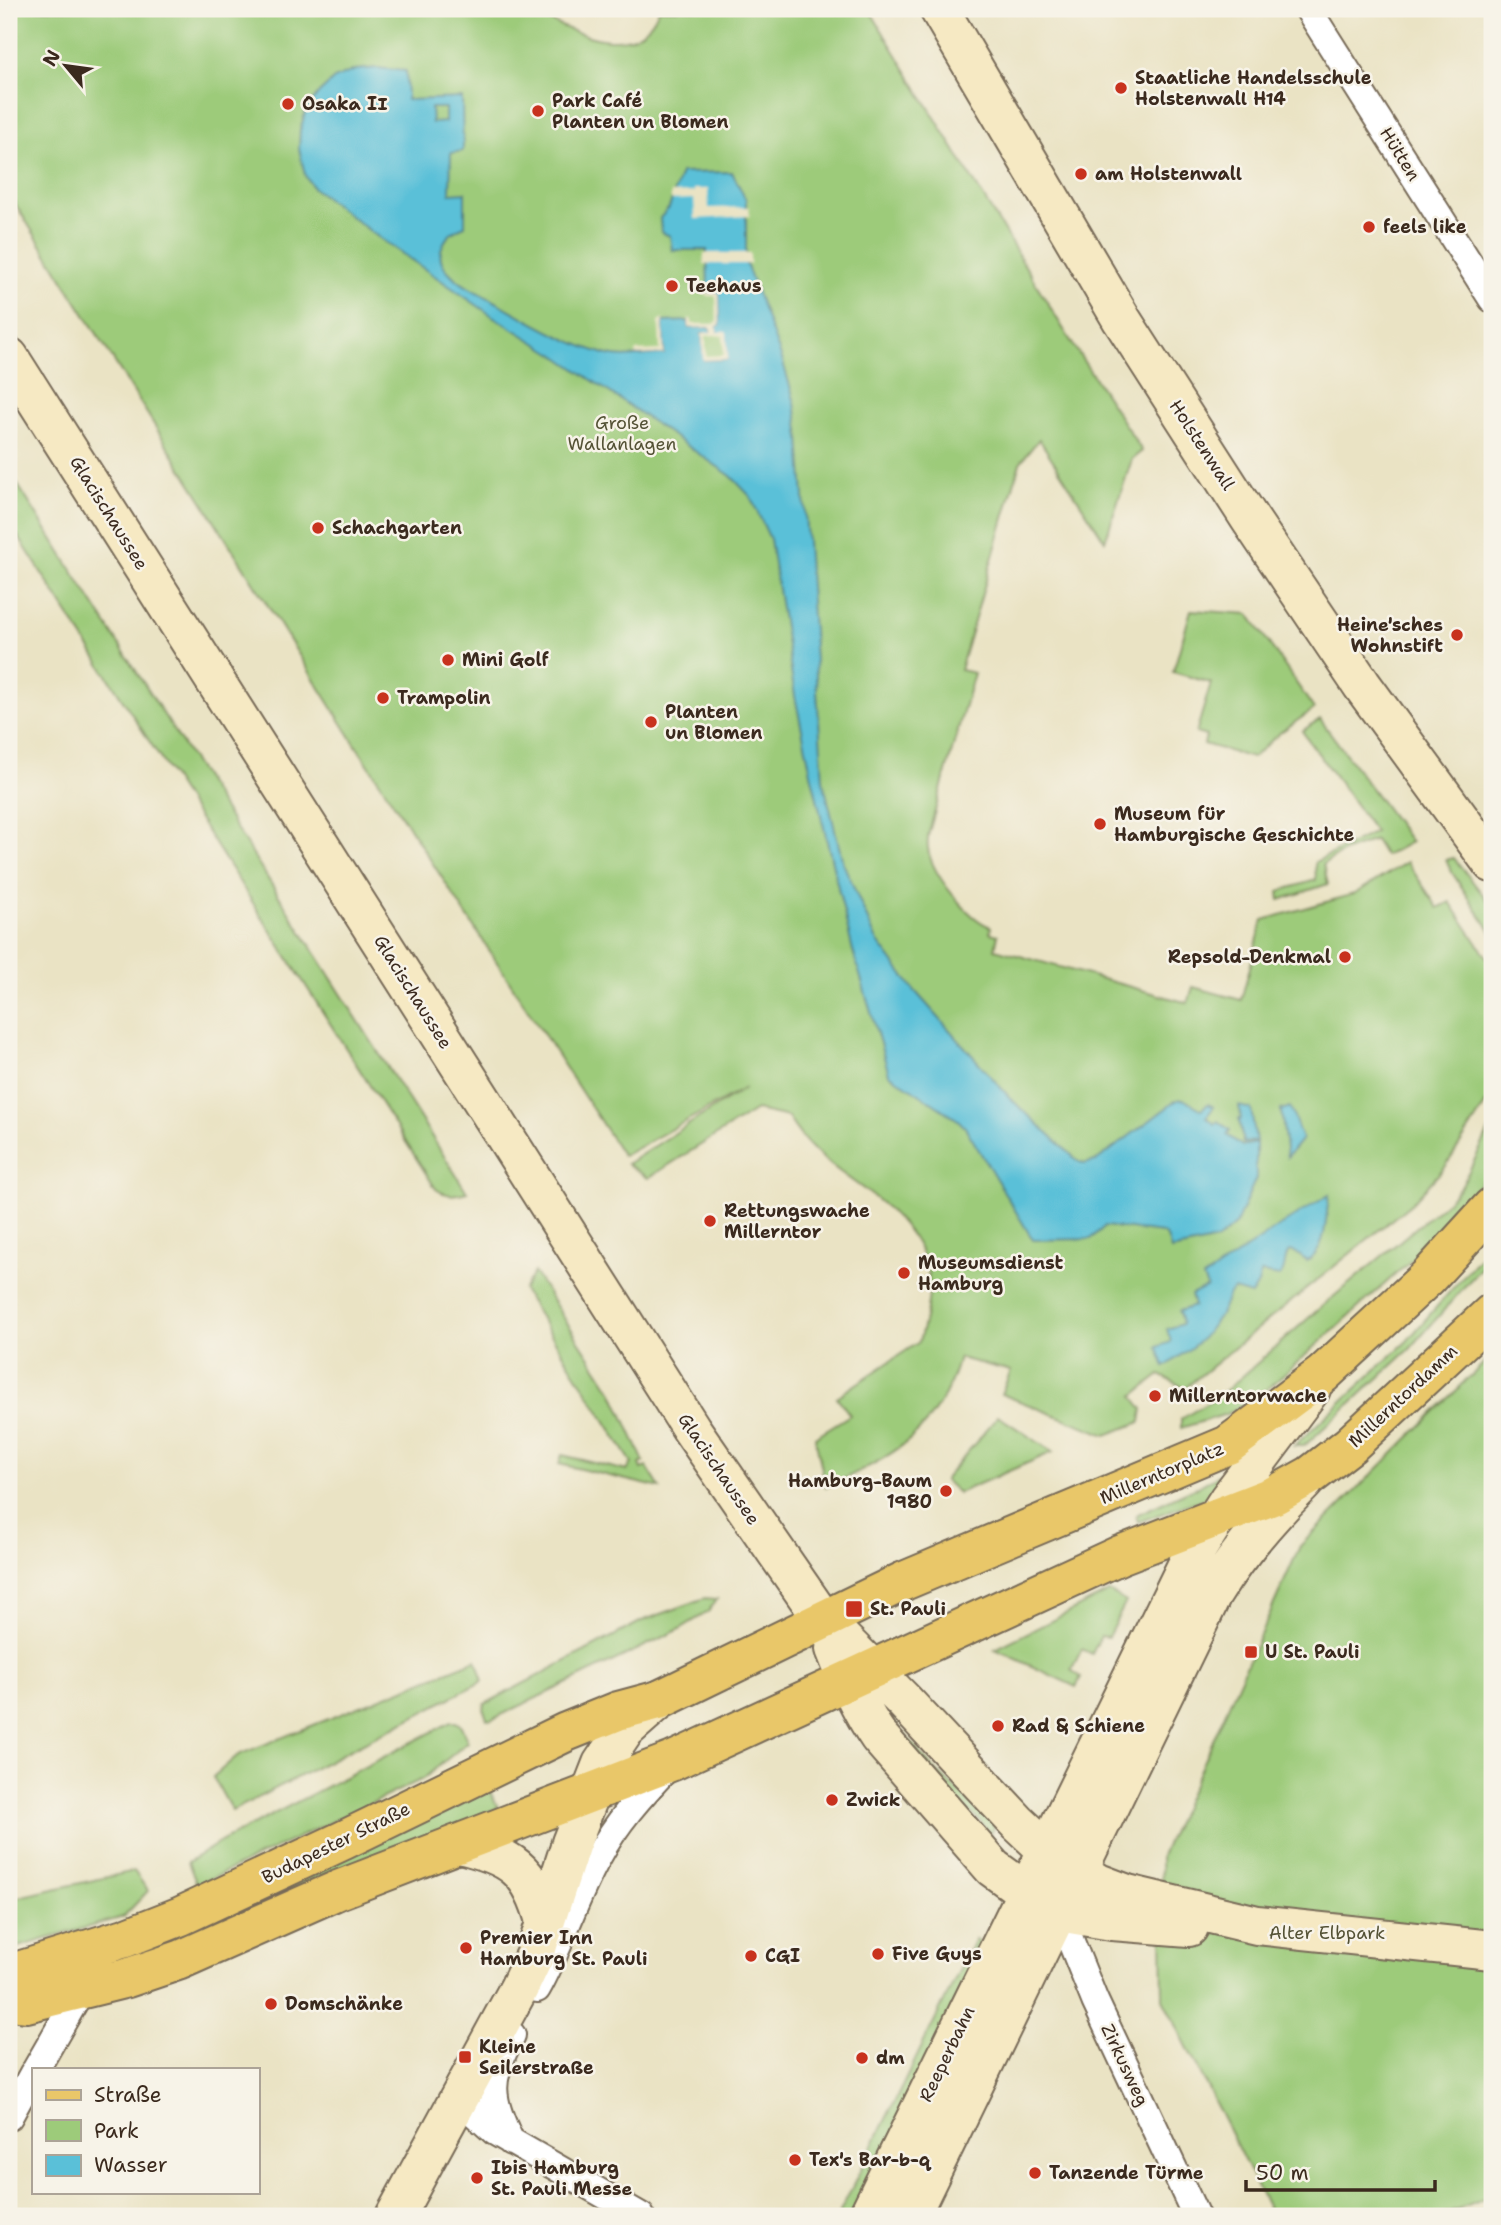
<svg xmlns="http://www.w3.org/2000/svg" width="1501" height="2225" viewBox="0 0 1501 2225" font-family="'Shantell Sans',sans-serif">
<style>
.green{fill:#9dcb7a;stroke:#6c7a4c;stroke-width:2}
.water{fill:#5ac0d8;stroke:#4a757b;stroke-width:2;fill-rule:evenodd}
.pier{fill:#eae3c4;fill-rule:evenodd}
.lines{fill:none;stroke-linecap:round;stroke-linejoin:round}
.street-casing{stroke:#786b58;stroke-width:30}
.secondary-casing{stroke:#786b58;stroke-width:42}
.primary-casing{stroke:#786b58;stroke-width:42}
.street{stroke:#fff;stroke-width:26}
.secondary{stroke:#f6e9c3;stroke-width:38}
.primary{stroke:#e9c769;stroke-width:38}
.poi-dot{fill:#c8321e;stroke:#f7f3e8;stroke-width:2.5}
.labels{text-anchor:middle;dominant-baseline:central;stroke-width:5;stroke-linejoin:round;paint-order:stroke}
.poi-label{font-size:18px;font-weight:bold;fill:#3b2a1e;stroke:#f7f3e8;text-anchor:start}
.street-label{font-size:18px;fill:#3b2a1e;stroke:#f7f3e8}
.park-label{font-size:18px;fill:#545235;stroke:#f7f3e8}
</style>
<rect width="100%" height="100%" fill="#f7f3e8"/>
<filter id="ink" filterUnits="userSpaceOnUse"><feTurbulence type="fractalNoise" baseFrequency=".0143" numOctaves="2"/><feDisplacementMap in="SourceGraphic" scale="14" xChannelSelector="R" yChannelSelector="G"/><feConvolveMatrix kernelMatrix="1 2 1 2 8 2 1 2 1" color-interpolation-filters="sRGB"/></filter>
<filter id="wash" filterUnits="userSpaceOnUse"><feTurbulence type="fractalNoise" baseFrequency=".00686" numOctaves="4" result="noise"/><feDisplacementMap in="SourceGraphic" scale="28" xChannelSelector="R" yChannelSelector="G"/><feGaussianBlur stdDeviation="1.57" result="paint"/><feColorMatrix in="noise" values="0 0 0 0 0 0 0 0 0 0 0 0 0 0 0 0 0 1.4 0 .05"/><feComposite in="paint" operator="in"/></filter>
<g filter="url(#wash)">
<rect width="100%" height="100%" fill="#eae3c4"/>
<path class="green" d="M 9,9 L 525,9 C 564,27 635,69 659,9 L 869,9 L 1075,348 L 1142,451 L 1132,459 L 1105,541 L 1039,439 L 1020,463 L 960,670 L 974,673 L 929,832 C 928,837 927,843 928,848 C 931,873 968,919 991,927 L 990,933 L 998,935 L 995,949 L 1188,1003 L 1193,987 L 1241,1000 L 1263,920 L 1354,894 L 1407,862 L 1438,908 L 1450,902 L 1492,965 L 1492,1094 L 1446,1166 L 1412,1203 L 1185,1388 L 1160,1375 L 1133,1396 L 1143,1409 L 1141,1422 L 1106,1435 L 1001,1394 L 1011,1371 L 959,1358 C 938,1433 893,1457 826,1487 L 815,1437 L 850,1415 L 837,1397 L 919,1342 C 924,1323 930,1303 929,1283 C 927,1241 889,1207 858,1185 C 830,1165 805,1147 788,1117 L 756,1110 L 648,1178 L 627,1164 L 745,1088 L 623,1156 L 355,744 L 9,194 Z
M 9,471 L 467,1192 C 455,1195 447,1197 436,1189 L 9,522 Z
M 1191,610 L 1249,614 L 1314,709 L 1281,732 L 1252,758 L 1204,744 L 1206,736 L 1196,733 L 1211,683 L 1173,672 Z
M 1320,719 L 1411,842 L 1385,856 L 1375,840 L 1346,851 L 1323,864 L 1328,884 L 1280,900 L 1279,891 L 1316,880 L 1315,862 L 1375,832 L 1302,731 Z
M 1454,858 L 1492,906 L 1492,933 L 1453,874 L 1446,860 Z
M 1492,1125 L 1492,1168 L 1445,1230 L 1270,1387 L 1227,1414 L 1181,1428 L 1181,1419 L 1221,1395 L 1320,1308 L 1449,1200 L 1462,1185 Z
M 1492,1243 L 1492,1255 L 1410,1349 L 1304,1446 L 1294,1446 L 1407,1341 Z
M 534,1272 L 613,1393 L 644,1462 L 640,1464 L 642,1469 L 647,1467 L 660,1488 L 559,1464 L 562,1455 L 627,1471 L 632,1463 L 523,1290 Z
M 1492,1355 L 1492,2196 L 1443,2216 L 1272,2216 L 1163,1999 L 1161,1856 L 1300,1546 Z
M 998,1416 L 1053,1452 L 958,1493 L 944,1480 Z
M 1224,1472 L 1228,1476 L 1209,1497 L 1138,1522 L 1136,1515 L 1201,1485 Z
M 1109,1592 L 1126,1602 L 1108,1637 L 1101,1636 L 1092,1654 L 1082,1649 L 1071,1670 L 1081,1677 L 1076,1687 L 995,1649 Z
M 705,1598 L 717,1599 L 708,1612 L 678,1630 L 491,1720 L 487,1719 L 484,1711 L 485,1704 L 642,1621 Z
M 476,1660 L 483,1681 L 232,1811 L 213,1777 L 238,1755 Z
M 892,1720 L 932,1767 L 996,1824 L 990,1834 L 978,1819 L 939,1788 L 884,1725 Z
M 451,1722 L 456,1722 L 461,1726 L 468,1742 L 423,1779 L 197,1885 L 188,1862 L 222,1841 Z
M 487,1783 L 498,1808 L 154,1957 L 23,1989 Z
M 134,1871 L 148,1891 L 123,1917 L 15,1948 L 13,1939 L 9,1940 L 9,1899 Z
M 975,1939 L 985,1946 L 855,2216 L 838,2216 Z"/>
<path class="water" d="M 377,68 L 406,71 L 407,100 L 462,98 L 463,151 L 451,153 L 450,193 L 465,192 L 465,226 C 446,232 431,254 448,271 C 460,285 481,294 498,303 C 532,322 567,343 605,354 C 624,360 645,354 664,354 L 663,322 L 689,321 L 689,328 L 711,327 L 711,333 L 702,333 L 704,360 L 727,359 L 726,333 L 717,333 L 717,325 L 720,325 L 719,293 L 708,293 L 707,250 L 672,250 L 670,236 L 661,232 L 660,218 L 669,208 L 681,173 L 732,172 L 746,200 L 746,264 L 782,359 L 795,403 L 800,437 L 823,780 L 843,863 L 876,939 L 915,991 L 1011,1099 L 1078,1161 L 1084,1164 L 1096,1161 L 1177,1100 L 1183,1099 L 1201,1109 L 1208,1104 L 1214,1107 L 1206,1117 L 1215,1124 L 1218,1121 L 1230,1130 L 1227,1135 L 1242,1146 L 1256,1143 L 1256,1178 L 1236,1224 L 1217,1240 L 1171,1250 L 1167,1237 L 1162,1233 L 1105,1226 L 1091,1239 L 1033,1240 L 965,1127 L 958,1120 L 889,1074 L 853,951 L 811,773 L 795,696 L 770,539 L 750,496 L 731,476 L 557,356 L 494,317 L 378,237 L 313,188 L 305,175 L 299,149 L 300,130 L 306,110 L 319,93 L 334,79 L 355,70 ZM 431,108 L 445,108 L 445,122 L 432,123 Z
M 1239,1106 L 1251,1109 L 1256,1141 L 1243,1143 L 1239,1119 L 1241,1119 Z
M 1290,1107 L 1302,1139 L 1287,1157 L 1281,1110 Z
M 1329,1195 C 1326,1214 1327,1252 1307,1261 L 1295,1252 L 1289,1251 C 1283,1259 1287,1269 1280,1276 L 1261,1273 L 1258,1284 L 1251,1295 L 1234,1290 L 1229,1294 L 1220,1315 L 1200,1341 L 1165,1367 L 1157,1347 L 1171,1342 L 1167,1329 L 1182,1324 L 1179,1311 L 1194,1306 L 1191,1295 L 1207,1287 L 1203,1278 L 1287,1221 Z"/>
<path class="pier" d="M 694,189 L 708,189 L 709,208 L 749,207 L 750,216 L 695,219 L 694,199 L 671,200 L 671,193 L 694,192 Z
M 704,253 L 750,253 L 750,264 L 704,264 Z
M 719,292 L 720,325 L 717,326 L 717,332 L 727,332 L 728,359 L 703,360 L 702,333 L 711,332 L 711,327 L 689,328 L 689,318 L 692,320 L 692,324 L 714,324 L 717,322 L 716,296 L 707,296 L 704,293 ZM 714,335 L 723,336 L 724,355 L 706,356 L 706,336 Z
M 663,318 L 664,354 L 636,355 L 636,351 L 660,350 L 659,322 Z"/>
</g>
<g filter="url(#ink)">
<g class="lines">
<g class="street-casing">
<path id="street" d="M 1308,9 L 1492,299
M 1059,1912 L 1095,2001 L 1196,2216
M 537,1989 C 561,1946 574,1899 598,1857 C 616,1823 641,1795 667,1768
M 36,2069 L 82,1989
M 465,2089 L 475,2114 L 495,2132 L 641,2216
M 9,2117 L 33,2073
M 511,2142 C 490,2097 487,2081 512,2035"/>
</g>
<g class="secondary-casing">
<path id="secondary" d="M 939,9 L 1122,320 L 1250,519 L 1362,685 L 1492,863
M 9,357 L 692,1430 L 824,1621 L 904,1701 L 1018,1823 L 1047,1850 L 1098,1883 L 1127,1894 L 1257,1925 L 1492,1950
M 835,1649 C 847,1680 860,1710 879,1737 L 993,1868 L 1026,1892 L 1059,1912 L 1112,1921 L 1189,1927
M 460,1844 C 511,1857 531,1868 545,1922
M 395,2216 L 519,1988 L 535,1954 L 571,1843 L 602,1764 L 625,1730 L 659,1700
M 868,2216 L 1188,1563 L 1228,1500 L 1311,1389
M 910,2216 L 1212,1595 C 1238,1552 1269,1517 1304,1482"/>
</g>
<g class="primary-casing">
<path id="primary" d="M 9,1974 L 125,1938 L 181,1916 L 344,1840 L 566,1732 L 618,1711 L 659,1700 L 904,1581 L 1228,1445 L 1323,1374 L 1428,1277 L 1492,1207
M 9,2001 L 26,2003 L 127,1978 L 180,1960 L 338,1890 L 673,1761 L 1120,1555 L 1275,1495 L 1311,1475 L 1350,1445 L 1492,1313"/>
</g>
<use href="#street" class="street"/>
<use href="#secondary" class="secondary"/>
<use href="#primary" class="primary"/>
</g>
</g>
<g class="poi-dot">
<circle cx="1121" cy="88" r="7"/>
<circle cx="288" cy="104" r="7"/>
<circle cx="538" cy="111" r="7"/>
<circle cx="1081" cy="174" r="7"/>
<circle cx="1369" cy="227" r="7"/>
<circle cx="672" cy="286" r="7"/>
<circle cx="318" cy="528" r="7"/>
<circle cx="1457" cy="635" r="7"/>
<circle cx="448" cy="660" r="7"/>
<circle cx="383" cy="698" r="7"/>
<circle cx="651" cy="722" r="7"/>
<circle cx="1100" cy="824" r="7"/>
<circle cx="1345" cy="957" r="7"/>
<circle cx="710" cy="1221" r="7"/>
<circle cx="904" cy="1273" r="7"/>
<circle cx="1155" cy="1396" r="7"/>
<circle cx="946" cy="1491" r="7"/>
<rect x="845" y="1600" width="18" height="18" rx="3.5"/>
<rect x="1244" y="1645" width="14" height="14" rx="3.5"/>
<circle cx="998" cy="1726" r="7"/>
<circle cx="832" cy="1800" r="7"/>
<circle cx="466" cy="1948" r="7"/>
<circle cx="878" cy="1954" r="7"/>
<circle cx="751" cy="1956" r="7"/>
<circle cx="271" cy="2004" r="7"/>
<rect x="458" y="2050" width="14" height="14" rx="3.5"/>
<circle cx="862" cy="2058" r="7"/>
<circle cx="795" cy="2160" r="7"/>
<circle cx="1035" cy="2173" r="7"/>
<circle cx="477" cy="2178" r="7"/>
</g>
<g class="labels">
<g class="poi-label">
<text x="1135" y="78">Staatliche Handelsschule<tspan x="1135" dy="21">Holstenwall H14</tspan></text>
<text x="552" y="101">Park Café<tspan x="552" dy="21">Planten un Blomen</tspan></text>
<text x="302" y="104">Osaka II</text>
<text x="1095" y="174">am Holstenwall</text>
<text x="1383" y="227">feels like</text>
<text x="686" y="286">Teehaus</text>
<text x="332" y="528">Schachgarten</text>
<text x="1443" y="625" text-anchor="end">Heine'sches<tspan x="1443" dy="21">Wohnstift</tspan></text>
<text x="462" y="660">Mini Golf</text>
<text x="397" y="698">Trampolin</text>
<text x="665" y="712">Planten<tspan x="665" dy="21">un Blomen</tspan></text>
<text x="1114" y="814">Museum für<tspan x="1114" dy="21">Hamburgische Geschichte</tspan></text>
<text x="1331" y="957" text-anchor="end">Repsold-Denkmal</text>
<text x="724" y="1211">Rettungswache<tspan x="724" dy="21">Millerntor</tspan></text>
<text x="918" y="1263">Museumsdienst<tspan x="918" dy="21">Hamburg</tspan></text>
<text x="1169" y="1396">Millerntorwache</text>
<text x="932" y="1481" text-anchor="end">Hamburg-Baum<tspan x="932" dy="21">1980</tspan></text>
<text x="870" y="1609">St. Pauli</text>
<text x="1265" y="1652">U St. Pauli</text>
<text x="1012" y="1726">Rad &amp; Schiene</text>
<text x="846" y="1800">Zwick</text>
<text x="480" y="1938">Premier Inn<tspan x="480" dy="21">Hamburg St. Pauli</tspan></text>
<text x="892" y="1954">Five Guys</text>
<text x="765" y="1956">CGI</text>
<text x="285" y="2004">Domschänke</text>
<text x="479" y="2047">Kleine<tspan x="479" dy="21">Seilerstraße</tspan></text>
<text x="876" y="2058">dm</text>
<text x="809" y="2160">Tex's Bar-b-q</text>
<text x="491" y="2168">Ibis Hamburg<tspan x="491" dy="21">St. Pauli Messe</tspan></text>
<text x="1049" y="2173">Tanzende Türme</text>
</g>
<g class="street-label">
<text transform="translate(1400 154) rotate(58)">Hütten</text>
<text transform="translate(1202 445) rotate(57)">Holstenwall</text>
<text transform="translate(109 513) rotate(58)">Glacischaussee</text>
<text transform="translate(413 992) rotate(58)">Glacischaussee</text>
<text transform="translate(1403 1396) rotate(-43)">Millerntordamm</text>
<text transform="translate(719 1469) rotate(56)">Glacischaussee</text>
<text transform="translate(1162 1473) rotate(-23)">Millerntorplatz</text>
<text transform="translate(336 1843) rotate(-26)">Budapester Straße</text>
<text transform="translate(947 2054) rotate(-64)">Reeperbahn</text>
<text transform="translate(1125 2065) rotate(65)">Zirkusweg</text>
</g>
<g class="park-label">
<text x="622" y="423">Große<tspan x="622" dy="21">Wallanlagen</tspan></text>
<text x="1327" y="1933">Alter Elbpark</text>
</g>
</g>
<rect width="1501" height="2225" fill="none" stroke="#f7f3e8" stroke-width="35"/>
<rect x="32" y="2068" width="228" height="126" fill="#f7f3e8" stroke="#aca397" stroke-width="2"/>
<rect x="46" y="2090" width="35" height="10" fill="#e9c769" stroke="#aca397" stroke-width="2"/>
<text x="94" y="2102" font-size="21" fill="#3b2a1e">Straße</text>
<rect x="46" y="2120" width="35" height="21" fill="#9dcb7a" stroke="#aca397" stroke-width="2"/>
<text x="94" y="2138" font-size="21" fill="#3b2a1e">Park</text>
<rect x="46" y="2155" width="35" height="21" fill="#5ac0d8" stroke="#aca397" stroke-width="2"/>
<text x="94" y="2172" font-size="21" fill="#3b2a1e">Wasser</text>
<g transform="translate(66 66) rotate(299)" stroke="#f7f3e8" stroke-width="5" paint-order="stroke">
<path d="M0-5L12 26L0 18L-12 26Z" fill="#3b2a1e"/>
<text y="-10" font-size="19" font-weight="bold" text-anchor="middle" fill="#3b2a1e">N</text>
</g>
<path d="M1246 2180v10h189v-10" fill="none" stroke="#3b2a1e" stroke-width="3.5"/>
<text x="1256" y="2180" font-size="21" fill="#3b2a1e" stroke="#f7f3e8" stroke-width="5" paint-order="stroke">50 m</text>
</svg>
